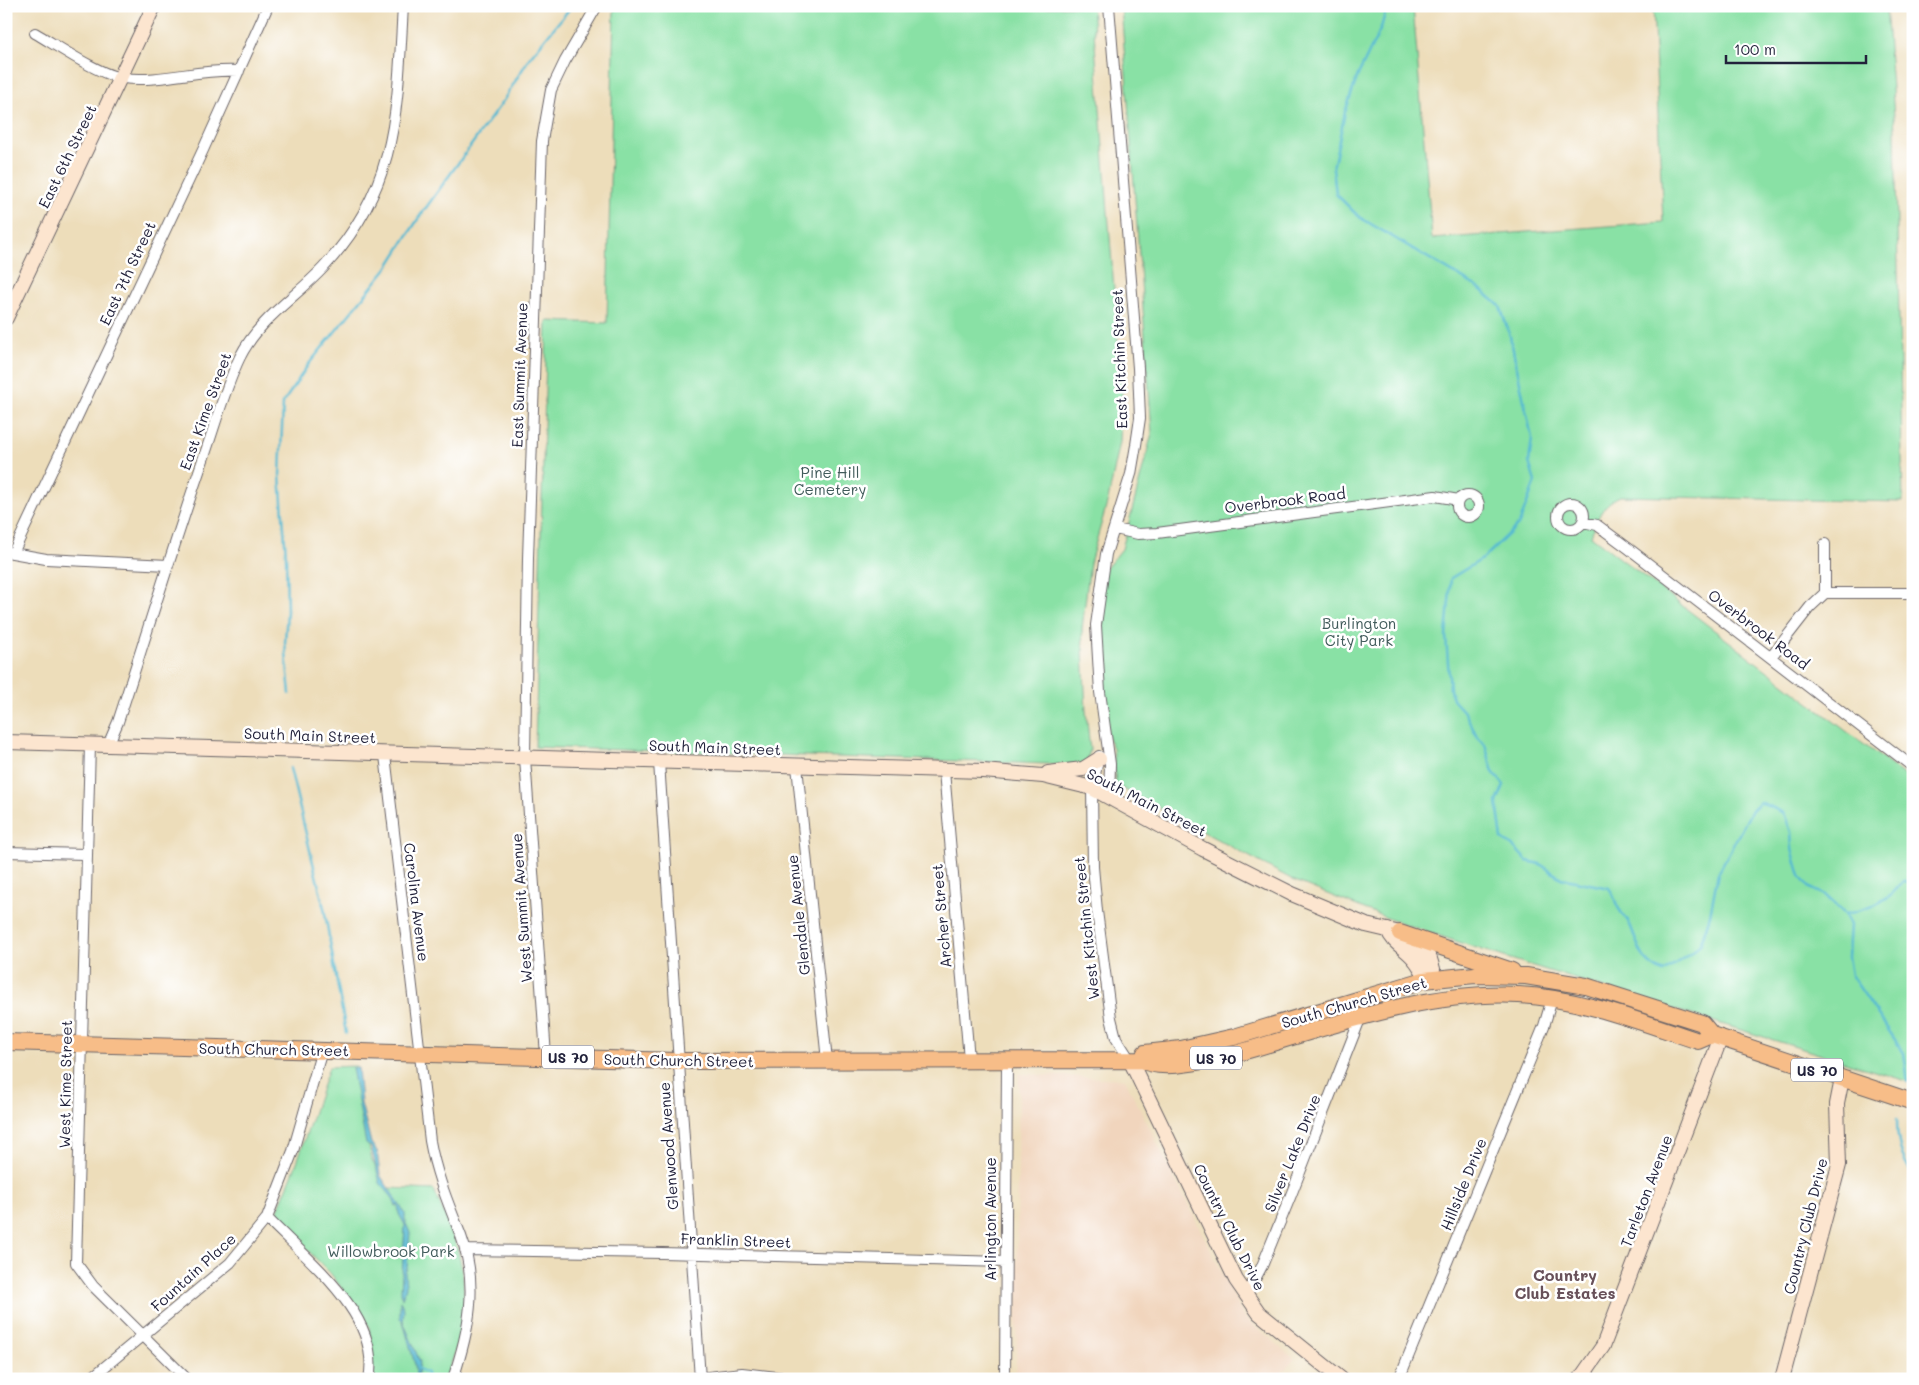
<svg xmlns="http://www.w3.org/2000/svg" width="1919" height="1385" viewBox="0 0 1919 1385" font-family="Mali,sans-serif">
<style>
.built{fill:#f1d5bd}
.green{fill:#89e1a5;stroke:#568270}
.water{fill:#54b9d2;stroke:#3b6e86}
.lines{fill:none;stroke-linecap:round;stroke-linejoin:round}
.stream{stroke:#54b9d2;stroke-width:2.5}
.street-casing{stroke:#696367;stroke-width:12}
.secondary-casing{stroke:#696367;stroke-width:16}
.primary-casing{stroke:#696367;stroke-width:18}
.street{stroke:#fff;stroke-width:10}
.secondary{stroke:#fce5cf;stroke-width:14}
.primary{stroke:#f7bd88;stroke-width:16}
.labels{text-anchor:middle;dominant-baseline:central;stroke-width:5;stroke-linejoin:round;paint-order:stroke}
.shield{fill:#fff;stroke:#646476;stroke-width:1}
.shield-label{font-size:14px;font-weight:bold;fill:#22223b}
.street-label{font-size:15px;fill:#22223b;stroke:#fff}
.park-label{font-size:15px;fill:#415b5b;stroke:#fff}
.neighbourhood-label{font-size:16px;font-weight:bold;fill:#68515a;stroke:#fff}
</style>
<rect width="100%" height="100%" fill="#fff"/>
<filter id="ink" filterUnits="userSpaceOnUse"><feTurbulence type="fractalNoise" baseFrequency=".02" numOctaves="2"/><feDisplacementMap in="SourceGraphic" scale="10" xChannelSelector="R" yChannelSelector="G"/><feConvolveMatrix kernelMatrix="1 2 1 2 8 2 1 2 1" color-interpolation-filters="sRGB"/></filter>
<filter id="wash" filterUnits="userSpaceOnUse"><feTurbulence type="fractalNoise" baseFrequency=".0096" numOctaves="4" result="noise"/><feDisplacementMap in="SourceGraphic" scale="20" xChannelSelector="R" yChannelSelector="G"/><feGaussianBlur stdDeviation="1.12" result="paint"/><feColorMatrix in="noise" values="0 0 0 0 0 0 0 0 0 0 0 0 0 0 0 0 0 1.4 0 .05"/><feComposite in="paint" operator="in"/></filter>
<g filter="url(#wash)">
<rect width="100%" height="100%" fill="#edddba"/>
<path class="built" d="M 1019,1074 L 1125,1079 L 1244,1317 L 1295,1359 L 1275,1379 L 1016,1379 Z"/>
<path class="green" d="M 614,6 L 932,10 L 1092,6 L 1122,392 L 1120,442 L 1108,500 L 1090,563 L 1082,629 L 1086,711 L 1090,750 L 1087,761 L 1079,765 L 535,747 L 547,321 L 607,323 Z
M 1121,6 L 1413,6 L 1432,239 L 1663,222 L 1653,6 L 1886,6 L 1895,130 L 1903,502 L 1620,496 C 1602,504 1597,519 1591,536 L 1913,782 L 1913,1083 L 1504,957 L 1392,920 L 1295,881 L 1116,785 L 1113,748 L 1108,738 L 1098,624 L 1102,573 L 1122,549 L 1152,433 Z
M 356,1066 L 361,1110 L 372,1160 L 387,1188 L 434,1190 C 442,1210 453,1231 458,1251 C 470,1295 463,1338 445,1379 L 374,1379 L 369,1326 L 331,1274 L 275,1217 L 295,1168 L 329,1067 Z"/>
<path class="water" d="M 352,1068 L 358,1068 L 361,1103 L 371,1143 L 377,1151 L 380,1175 L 405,1213 L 405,1221 L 410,1233 L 407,1268 L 405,1273 L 406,1287 L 402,1299 L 401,1291 L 405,1225 L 399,1214 L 398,1205 L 396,1206 L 392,1197 L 380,1183 L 371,1147 L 366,1144 Z
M 400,1301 L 404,1309 L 403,1321 L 420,1362 L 417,1379 L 413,1379 L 416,1375 L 415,1365 L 403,1321 L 400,1318 Z"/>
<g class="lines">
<path class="stream" d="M 1387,6 L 1381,28 L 1358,75 L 1345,112 L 1333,168 L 1336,194 L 1359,217 L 1479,288 L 1500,306 L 1510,336 L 1532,438 L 1529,462 L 1535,482 L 1519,524 L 1484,558 L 1451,578 L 1446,636 L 1450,690 L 1454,701 L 1465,713 L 1478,738 L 1485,744 L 1493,772 L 1504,785 L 1497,802 L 1502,839 L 1514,847 L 1527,861 L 1540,864 L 1561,878 L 1609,888 C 1614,894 1614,899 1617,905 C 1620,913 1627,918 1630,925 C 1640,947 1639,961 1663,972 L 1694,951 L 1701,943 L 1710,915 L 1718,873 L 1752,810 L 1760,802 L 1784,813 L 1791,832 L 1792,849 L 1800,876 L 1808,887 L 1825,895 L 1845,914 L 1850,925 L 1848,957 L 1851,975 L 1904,1053 L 1908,1082
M 290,694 L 285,643 L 287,611 L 286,556 L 280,475 L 283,403 L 308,365 L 387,268 L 420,216 L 503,101 L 530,57 L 571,7
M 290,768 L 324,908 L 346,1033
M 1845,914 C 1867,910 1890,900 1903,881 L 1913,882
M 1897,1119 C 1897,1140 1900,1157 1913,1174
M 417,1368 L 427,1373 L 427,1379
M 1907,1379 L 1913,1368"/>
</g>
</g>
<g filter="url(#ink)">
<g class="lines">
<g class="street-casing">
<path id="street" d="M 35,33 C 56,45 101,76 123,78 C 162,83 200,68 239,71
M1457 506a11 11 0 1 1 22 0a11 11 0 1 1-22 0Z
M1558 516a13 13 0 1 1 26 0a13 13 0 1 1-26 0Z
M 1583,522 L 1597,525 L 1628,548 L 1913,767
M 1115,529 L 1138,534 L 1157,533 L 1435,496 L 1459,500
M 7,552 L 46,559 L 168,565
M 13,553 L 203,150 L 268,6
M 1825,593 L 1825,544
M 1771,657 L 1810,607 L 1825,593 L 1913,593
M 90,745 L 76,1263 L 93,1286 L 187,1379
M 108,745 L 118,722 C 147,633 174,543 205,454 C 216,422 225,388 240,357 C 258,320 296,297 323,268 C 399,187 397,110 403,6
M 385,755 L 430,1141 C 436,1175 449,1205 461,1236 C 479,1285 469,1331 453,1379
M 1099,756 L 1092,788 L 1093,867 L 1097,911 L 1111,1018 L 1116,1038 L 1130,1060
M 659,762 L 700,1379
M 797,766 L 827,1061
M 944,771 L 969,1059
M 1109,798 L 1110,764 L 1100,692 L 1096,625 L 1106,554 L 1131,474 L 1136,445 L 1140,418 L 1138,368 L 1109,6
M 6,852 L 85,854
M 546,1056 L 525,758 L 528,558 L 542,141 L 551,90 L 565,61 L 597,6
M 267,1218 C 306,1259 382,1315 369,1379
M 465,1250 L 662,1253 L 1005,1262
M 1246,1296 L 1262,1266 L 1291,1195 L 1360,1019
M 90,1379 L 230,1263 L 267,1218 L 293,1151 L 322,1050
M 692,1379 L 742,1373 L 794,1379
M 1005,1379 L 1007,1060
M 1399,1379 L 1544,1026 L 1552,999"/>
</g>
<g class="secondary-casing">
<path id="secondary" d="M 6,318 L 154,6
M 6,742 L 983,771 L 1043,776 L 1092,788 L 1203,849 L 1292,894 L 1366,925 L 1400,933 L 1421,948 L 1430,959 L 1433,969 L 1429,976 C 1421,972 1421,967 1416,961 C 1408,949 1393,944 1388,930
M 1048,773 L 1083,769 L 1099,759
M 1130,1060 L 1236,1280 L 1259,1313 L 1341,1379
M 1580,1379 L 1603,1346 L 1721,1037
M 1782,1379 L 1839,1165 L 1837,1104 L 1842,1079"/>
</g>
<g class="primary-casing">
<path id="primary" d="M 1400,933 L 1512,971
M 6,1042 L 677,1061 L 1142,1060 C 1161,1072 1206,1060 1228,1056 C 1320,1030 1423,990 1519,995 C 1580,998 1641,1022 1698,1041 L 1712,1035
M 1142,1060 L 1145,1053 L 1181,1049 L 1234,1037 L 1424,980 L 1475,975 L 1526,976 L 1586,986 L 1702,1023 L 1712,1035 L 1913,1102"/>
</g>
<use href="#street" class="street"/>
<use href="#secondary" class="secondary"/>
<use href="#primary" class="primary"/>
</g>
</g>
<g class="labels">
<g class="shield">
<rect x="542" y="1045.5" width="52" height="23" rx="4"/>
<rect x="1190" y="1046.5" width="52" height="23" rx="4"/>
<rect x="1791" y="1058.5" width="52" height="23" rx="4"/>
</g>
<g class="shield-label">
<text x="568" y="1057">US 70</text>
<text x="1216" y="1058">US 70</text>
<text x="1817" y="1070">US 70</text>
</g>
<g class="street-label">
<text transform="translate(67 156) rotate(-64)">East 6th Street</text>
<text transform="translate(127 273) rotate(-65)">East 7th Street</text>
<text transform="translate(1119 359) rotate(-92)">East Kitchin Street</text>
<text transform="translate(519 375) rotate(-88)">East Summit Avenue</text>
<text transform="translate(205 411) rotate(-70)">East Kime Street</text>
<text transform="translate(1285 500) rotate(-7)">Overbrook Road</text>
<text transform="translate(1759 629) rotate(37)">Overbrook Road</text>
<text transform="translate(310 735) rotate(2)">South Main Street</text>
<text transform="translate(715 747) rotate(2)">South Main Street</text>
<text transform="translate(1147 802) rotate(27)">South Main Street</text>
<text transform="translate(417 902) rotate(83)">Carolina Avenue</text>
<text transform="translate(521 908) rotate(-94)">West Summit Avenue</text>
<text transform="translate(798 915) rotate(-96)">Glendale Avenue</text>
<text transform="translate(941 916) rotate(-95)">Archer Street</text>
<text transform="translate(1086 928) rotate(-96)">West Kitchin Street</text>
<text transform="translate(1354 1002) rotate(-16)">South Church Street</text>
<text transform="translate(274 1049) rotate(1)">South Church Street</text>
<text transform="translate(679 1060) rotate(1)">South Church Street</text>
<text transform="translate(65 1084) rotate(-89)">West Kime Street</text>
<text transform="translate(668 1146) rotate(-94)">Glenwood Avenue</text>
<text transform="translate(1292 1153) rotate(-68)">Silver Lake Drive</text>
<text transform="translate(1463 1184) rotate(-68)">Hillside Drive</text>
<text transform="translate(1646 1191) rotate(-69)">Tarleton Avenue</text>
<text transform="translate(990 1219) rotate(-90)">Arlington Avenue</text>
<text transform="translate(1805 1226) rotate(-76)">Country Club Drive</text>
<text transform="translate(1230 1227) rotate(63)">Country Club Drive</text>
<text transform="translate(736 1240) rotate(2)">Franklin Street</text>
<text transform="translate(193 1272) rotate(-42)">Fountain Place</text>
</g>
<g class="park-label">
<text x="830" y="472">Pine Hill<tspan x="830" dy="17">Cemetery</tspan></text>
<text x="1359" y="623">Burlington<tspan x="1359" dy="17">City Park</tspan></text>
<text x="391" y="1251">Willowbrook Park</text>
</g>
<g class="neighbourhood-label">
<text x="1565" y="1274">Country<tspan x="1565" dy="18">Club Estates</tspan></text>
</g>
</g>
<rect width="1919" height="1385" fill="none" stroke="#fff" stroke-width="25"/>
<path d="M1726 55v8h140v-8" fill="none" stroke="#22223b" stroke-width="2.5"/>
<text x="1734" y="55" font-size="15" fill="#22223b" stroke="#ffffff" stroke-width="4" paint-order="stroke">100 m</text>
</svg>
